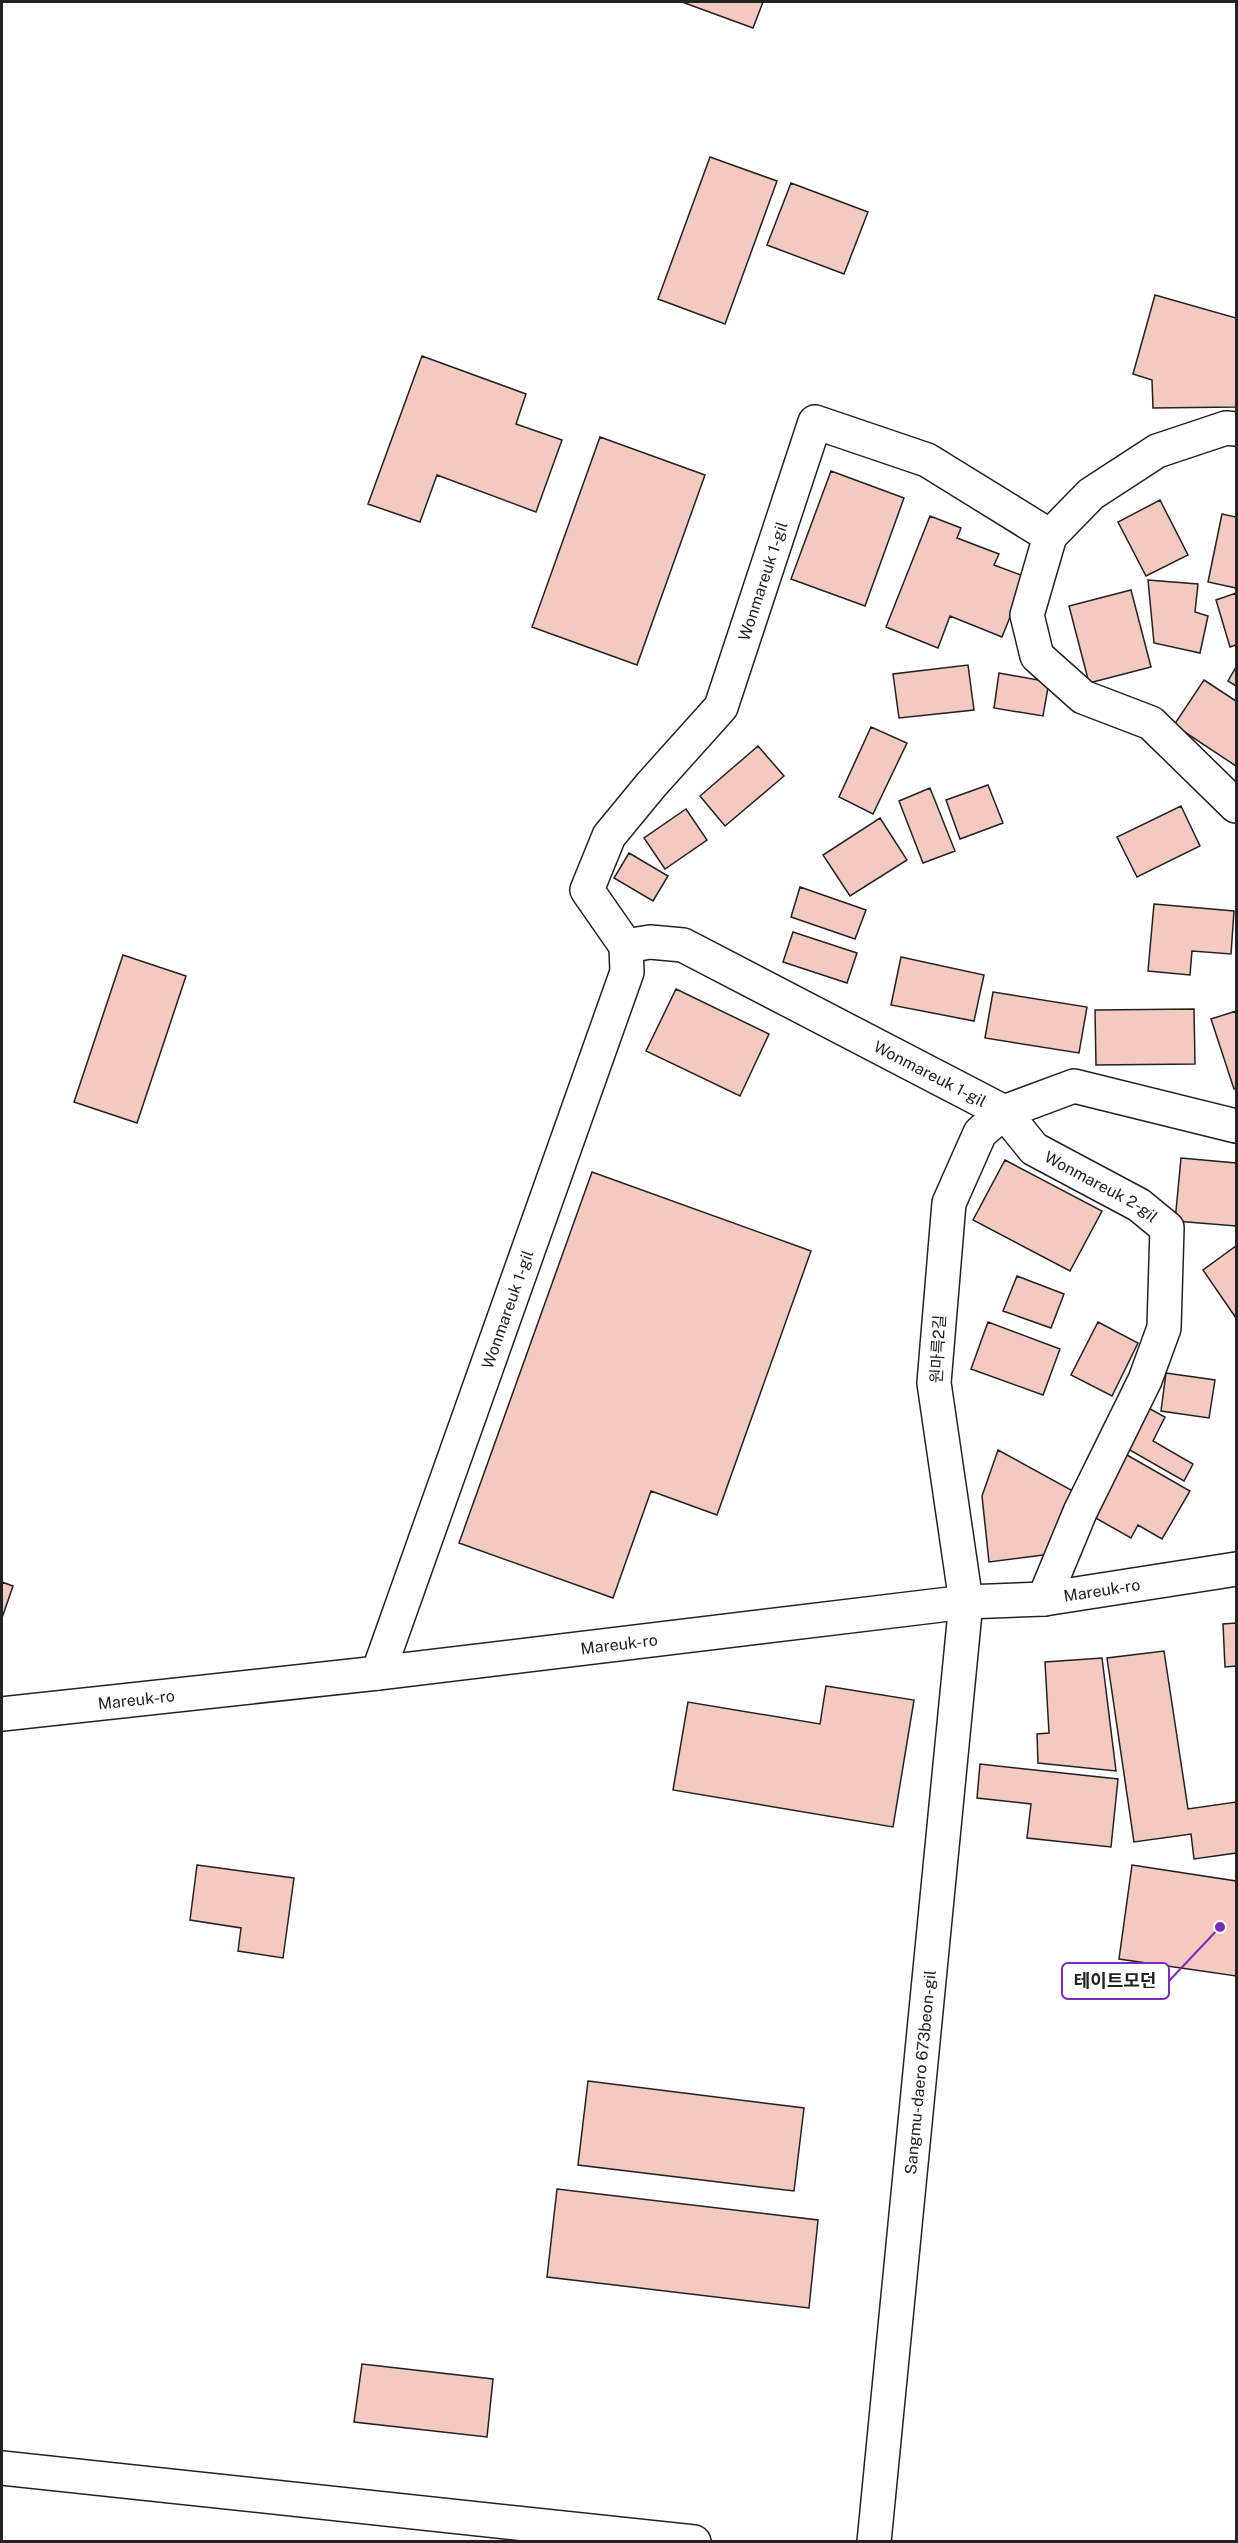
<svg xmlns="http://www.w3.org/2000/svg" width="1238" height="2543" viewBox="0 0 1238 2543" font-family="'Public Sans','Noto Sans KR',sans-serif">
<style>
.building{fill:#f3c9c0;stroke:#222;stroke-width:1.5}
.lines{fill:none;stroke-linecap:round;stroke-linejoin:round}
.minor-casing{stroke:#222;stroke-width:36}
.minor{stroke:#fff;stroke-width:33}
.labels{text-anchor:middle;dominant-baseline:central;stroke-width:4.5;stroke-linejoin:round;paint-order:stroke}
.street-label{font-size:16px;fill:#222;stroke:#fff}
.leader{fill:none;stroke:#7b2cbf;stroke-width:2}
.callout-dot{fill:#7b2cbf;stroke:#fff;stroke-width:2}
.callout{fill:#fff;stroke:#7b2cbf;stroke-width:2}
.callout-label{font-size:18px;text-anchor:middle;font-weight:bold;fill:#222}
</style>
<rect width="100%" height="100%" fill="#fff"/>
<path class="building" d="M 682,2 L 763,2 L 753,28 Z
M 710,157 L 777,181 L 725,324 L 658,299 Z
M 791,183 L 868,212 L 844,274 L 767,245 Z
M 1155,295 L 1236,318 L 1236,407 L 1153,408 L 1152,380 L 1133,374 Z
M 422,356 L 526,394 L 516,424 L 562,440 L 536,512 L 437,475 L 420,522 L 368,504 Z
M 600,437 L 705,475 L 637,665 L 532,627 Z
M 831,471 L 904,498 L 865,606 L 791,579 Z
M 1160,500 L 1188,555 L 1146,576 L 1118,522 Z
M 1222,514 L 1236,517 L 1236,588 L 1208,582 Z
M 930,516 L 961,528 L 957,538 L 999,554 L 994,565 L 1026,577 L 1002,637 L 950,616 L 938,648 L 886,627 Z
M 1148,580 L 1198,584 L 1195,612 L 1208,616 L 1200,653 L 1154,643 Z
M 1131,590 L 1151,667 L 1089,683 L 1069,606 Z
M 1236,593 L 1236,645 L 1230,647 L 1216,600 Z
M 968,665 L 974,710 L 899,718 L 893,674 Z
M 1236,667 L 1236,686 L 1228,681 Z
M 999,673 L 1049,682 L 1043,716 L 994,708 Z
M 1204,680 L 1236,701 L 1236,766 L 1174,725 Z
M 871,727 L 907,743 L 873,814 L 839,797 Z
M 758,746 L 784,776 L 725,826 L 700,796 Z
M 988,785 L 1003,823 L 960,839 L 946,800 Z
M 930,788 L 955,851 L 923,863 L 899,801 Z
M 1181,806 L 1200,846 L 1137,877 L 1117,837 Z
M 686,809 L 707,840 L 665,869 L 644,838 Z
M 880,818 L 907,860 L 850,896 L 823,855 Z
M 629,853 L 668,876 L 653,901 L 614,878 Z
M 800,887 L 866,910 L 855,939 L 791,917 Z
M 1154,904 L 1234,911 L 1231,954 L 1192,951 L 1190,975 L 1148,971 Z
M 793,932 L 857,953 L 847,983 L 783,962 Z
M 123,955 L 186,976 L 137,1123 L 74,1102 Z
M 901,957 L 984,975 L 974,1021 L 891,1005 Z
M 676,989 L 769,1034 L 740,1096 L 646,1051 Z
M 993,992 L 1087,1007 L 1079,1053 L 985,1038 Z
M 1194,1009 L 1195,1064 L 1096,1065 L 1095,1010 Z
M 1236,1011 L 1236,1088 L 1234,1089 L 1211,1019 Z
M 1181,1158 L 1236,1163 L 1236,1226 L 1175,1221 Z
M 1005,1160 L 1102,1211 L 1070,1271 L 973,1220 Z
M 592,1172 L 811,1251 L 717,1515 L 651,1491 L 613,1598 L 459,1543 Z
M 1236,1246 L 1236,1318 L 1203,1270 Z
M 1017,1276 L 1064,1294 L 1051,1328 L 1003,1311 Z
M 988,1322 L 1060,1349 L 1043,1395 L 971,1369 Z
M 1098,1322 L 1138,1343 L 1112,1396 L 1071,1375 Z
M 1166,1373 L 1215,1380 L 1209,1418 L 1161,1411 Z
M 1143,1405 L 1165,1417 L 1153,1441 L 1193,1464 L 1184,1481 L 1121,1445 Z
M 998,1450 L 1073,1491 L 1051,1554 L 989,1562 L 982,1496 Z
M 1120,1451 L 1190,1491 L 1162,1539 L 1138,1525 L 1131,1538 L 1085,1512 Z
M 2,1582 L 13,1586 L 2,1618 Z
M 1236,1623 L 1236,1666 L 1225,1667 L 1223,1624 Z
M 1164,1651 L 1188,1809 L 1236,1802 L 1236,1853 L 1194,1859 L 1191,1834 L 1134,1842 L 1107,1658 Z
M 1102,1658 L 1116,1771 L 1038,1763 L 1037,1734 L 1049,1733 L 1045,1662 Z
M 826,1686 L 914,1700 L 893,1827 L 673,1790 L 688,1702 L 820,1724 Z
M 980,1764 L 1118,1779 L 1111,1847 L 1027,1838 L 1031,1804 L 977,1798 Z
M 197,1865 L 294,1878 L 283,1958 L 238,1951 L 241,1928 L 190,1920 Z
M 1132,1865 L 1236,1881 L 1236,1976 L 1119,1959 Z
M 588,2081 L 804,2108 L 794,2191 L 578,2165 Z
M 557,2189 L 818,2220 L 809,2308 L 547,2277 Z
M 362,2364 L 493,2379 L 487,2437 L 354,2422 Z"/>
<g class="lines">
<g class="minor-casing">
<g id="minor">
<path d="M 1050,536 L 1027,615 L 1037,656 L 1083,697 L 1151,723 L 1236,806"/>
<path id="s1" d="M 626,946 L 650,942 L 683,945 L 1004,1112 L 1034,1149 L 1139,1205 L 1167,1228 L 1164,1328 L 1145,1380 L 1080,1512 L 1044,1599"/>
<path id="s2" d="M 378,1673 L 627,972 L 626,946 L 587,890 L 609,836 L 651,785 L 721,707 L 815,422 L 927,460 L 1050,536 L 1091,494 L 1157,451 L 1226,428 L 1236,429"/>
<path id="s3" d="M 2,1714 L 378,1673 L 966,1602 L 1044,1599 L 1236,1569"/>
<path d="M 2,2468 L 694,2542"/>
<path id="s4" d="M 874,2542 L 966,1602 L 934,1383 L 949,1203 L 980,1133 L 1004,1112 L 1074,1086 L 1236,1126"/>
</g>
</g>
<use href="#minor" class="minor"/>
</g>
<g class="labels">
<g class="street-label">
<text stroke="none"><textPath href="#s2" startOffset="1200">Wonmareuk 1-gil</textPath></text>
<text stroke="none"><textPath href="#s1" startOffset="336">Wonmareuk 1-gil</textPath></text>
<text stroke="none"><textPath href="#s1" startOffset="544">Wonmareuk 2-gil</textPath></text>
<text stroke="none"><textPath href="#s2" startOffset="386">Wonmareuk 1-gil</textPath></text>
<text transform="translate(938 1349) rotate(-87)">원마륵2길</text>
<text stroke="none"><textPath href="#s3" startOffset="1107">Mareuk-ro</textPath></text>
<text stroke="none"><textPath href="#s3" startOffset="621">Mareuk-ro</textPath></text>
<text stroke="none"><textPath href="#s3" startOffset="135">Mareuk-ro</textPath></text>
<text stroke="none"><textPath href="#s4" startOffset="472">Sangmu-daero 673beon-gil</textPath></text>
</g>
</g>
<path class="leader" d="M1220 1927L1169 1981"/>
<circle class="callout-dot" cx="1220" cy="1927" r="6"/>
<rect class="callout" x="1062" y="1963" width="107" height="36" rx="6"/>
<g class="callout-label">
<text x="1115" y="1987">테이트모던</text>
</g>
<rect width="1238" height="2543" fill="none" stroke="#222222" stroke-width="6"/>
</svg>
